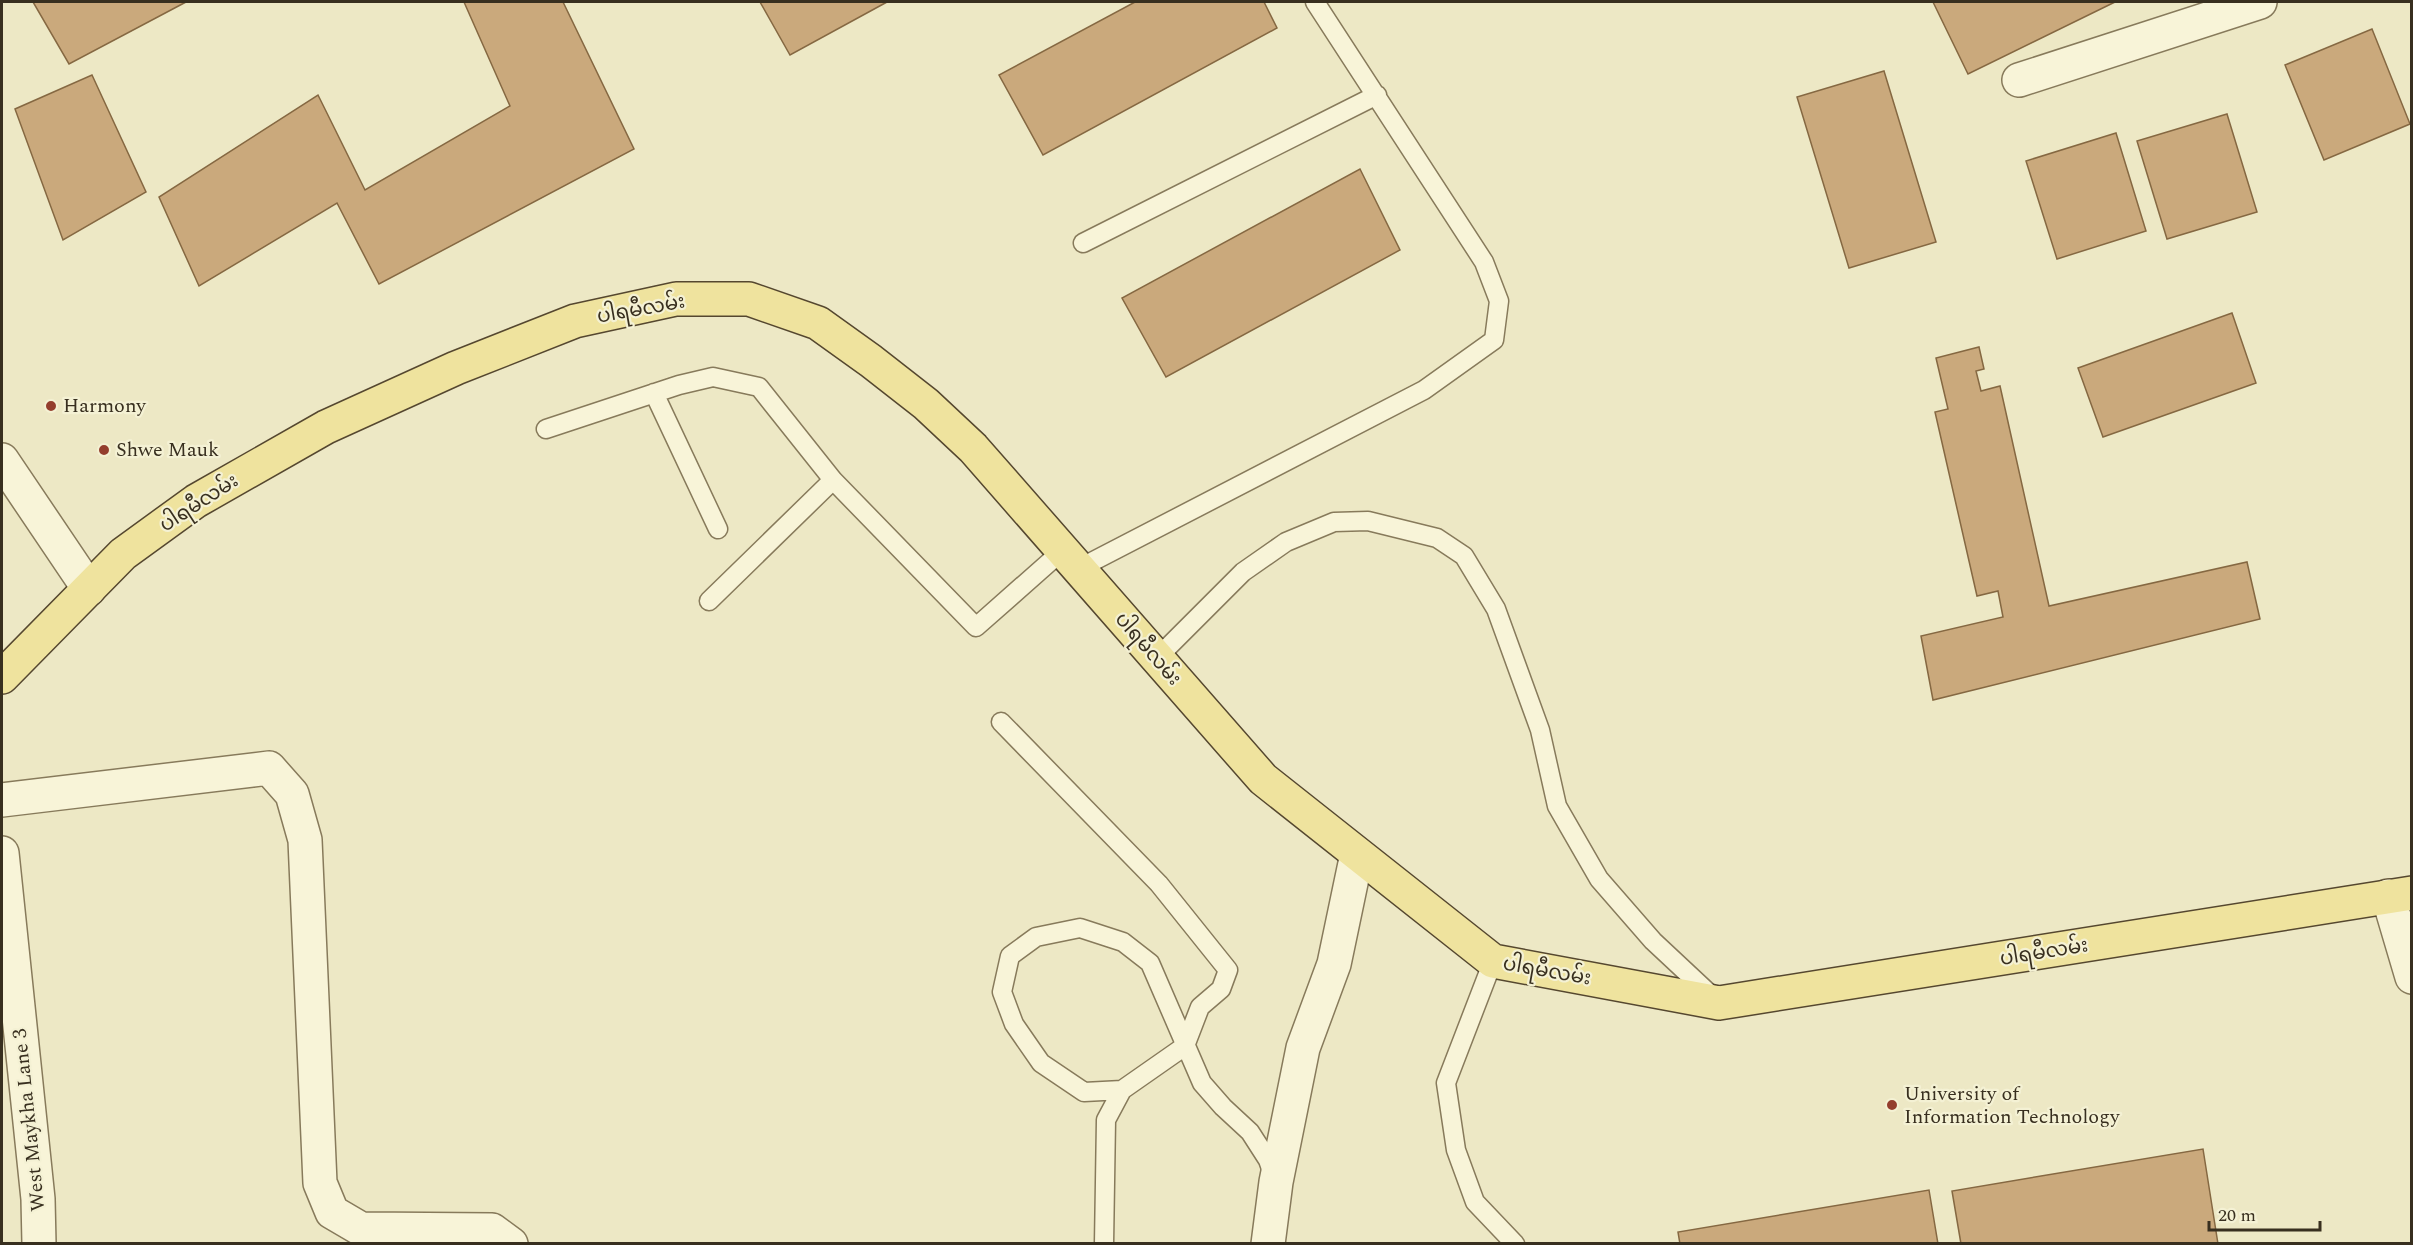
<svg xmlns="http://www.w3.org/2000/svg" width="2413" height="1245" viewBox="0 0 2413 1245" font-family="Spectral,'Noto Sans Myanmar',serif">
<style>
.building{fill:#caa97c;stroke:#856842;stroke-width:1.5}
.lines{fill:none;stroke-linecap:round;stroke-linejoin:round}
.lane-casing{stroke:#877a5b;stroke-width:21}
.street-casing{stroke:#877a5b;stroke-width:36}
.primary-casing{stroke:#55472f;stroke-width:36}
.lane{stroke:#f8f4d8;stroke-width:18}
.street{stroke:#f8f4d8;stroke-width:33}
.primary{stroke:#efe39e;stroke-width:33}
.poi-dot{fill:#943e2d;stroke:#f4f1d4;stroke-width:2}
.labels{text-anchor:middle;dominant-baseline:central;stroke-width:4.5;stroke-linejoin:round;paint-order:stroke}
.street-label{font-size:20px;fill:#382f1f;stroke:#f4f1d4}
.poi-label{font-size:20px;fill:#382f1f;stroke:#f4f1d4;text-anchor:start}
</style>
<rect width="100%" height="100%" fill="#ede8c5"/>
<path class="building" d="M 33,2 L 186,2 L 69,64 Z
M 464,2 L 563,2 L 634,149 L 379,284 L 337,203 L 199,286 L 159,197 L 318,95 L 365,190 L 510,106 Z
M 760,2 L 887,2 L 790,55 Z
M 1135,2 L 1264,2 L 1277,28 L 1043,155 L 999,75 Z
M 1933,2 L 2115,2 L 1968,74 Z
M 2372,29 L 2410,124 L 2324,160 L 2285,65 Z
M 1884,71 L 1936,242 L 1849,268 L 1797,97 Z
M 92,75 L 146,192 L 63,240 L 15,109 Z
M 2227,114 L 2257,212 L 2167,239 L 2137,141 Z
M 2116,133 L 2146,231 L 2057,259 L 2026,161 Z
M 1360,169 L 1400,250 L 1166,377 L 1122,298 Z
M 2232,313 L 2256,383 L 2103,437 L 2078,368 Z
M 1979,347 L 1984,369 L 1976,371 L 1981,391 L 2000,386 L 2049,606 L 2247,562 L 2260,619 L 1933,700 L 1921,636 L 2003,617 L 1998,591 L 1977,596 L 1935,412 L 1948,409 L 1936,358 Z
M 2203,1149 L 2218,1244 L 1961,1244 L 1952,1191 Z
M 1929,1190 L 1938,1244 L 1680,1244 L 1678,1232 Z"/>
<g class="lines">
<g class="lane-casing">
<path id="lane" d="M 1083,243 L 1377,95
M 654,393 L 718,529
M 546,429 L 679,385 L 713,377 L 759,387 L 833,480
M 1078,569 L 1424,390 L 1494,340 L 1499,301 L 1484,262 L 1315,2
M 709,601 L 833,480 L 976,627 L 1062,551
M 1156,659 L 1243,572 L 1286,542 L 1334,522 L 1368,521 L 1437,538 L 1464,556 L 1496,609 L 1540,730 L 1557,806 L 1599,879 L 1653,941 L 1714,998
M 1001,722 L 1159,884 L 1228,970 L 1221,989 L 1200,1007 L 1185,1046 L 1122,1090 L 1106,1120 L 1104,1244
M 1493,961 L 1446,1083 L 1456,1150 L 1475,1202 L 1515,1244
M 1122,1090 L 1084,1092 L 1041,1063 L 1014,1024 L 1002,992 L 1010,956 L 1036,937 L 1080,928 L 1123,942 L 1150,963 L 1202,1083 L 1223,1107 L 1250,1132 L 1268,1160 L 1274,1177"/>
</g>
<g class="street-casing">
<path id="street" d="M 2019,80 L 2260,2
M 2,460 L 89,589
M 2,800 L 269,768 L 292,794 L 305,840 L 320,1183 L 332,1212 L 361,1229 L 492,1230 L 511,1244
M 2,853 L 38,1199 L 39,1244
M 2388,896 L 2412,977
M 1268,1244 L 1276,1182 L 1303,1048 L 1334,964 L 1357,854"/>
</g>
<g class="primary-casing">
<path id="primary" d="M 2,677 L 123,554 L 196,501 L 326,427 L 456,368 L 575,321 L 676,299 L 749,299 L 818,323 L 871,361 L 926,404 L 973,448 L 1263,779 L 1493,961 L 1719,1003 L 2412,893"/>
</g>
<use href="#lane" class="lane"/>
<use href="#street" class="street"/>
<use href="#primary" class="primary"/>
</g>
<g class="poi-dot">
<circle cx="51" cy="406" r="6"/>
<circle cx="104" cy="450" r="6"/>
<circle cx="1892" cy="1105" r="6"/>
</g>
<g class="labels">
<g class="street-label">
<text transform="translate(641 309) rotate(-10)">ပါရမီလမ်း</text>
<text transform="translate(199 503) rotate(-33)">ပါရမီလမ်း</text>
<text transform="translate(1148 649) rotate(49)">ပါရမီလမ်း</text>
<text transform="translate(2044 952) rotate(-9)">ပါရမီလမ်း</text>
<text transform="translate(1547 971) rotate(10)">ပါရမီလမ်း</text>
<text transform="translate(29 1120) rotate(-96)">West Maykha Lane 3</text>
</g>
<g class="poi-label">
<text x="63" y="406">Harmony</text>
<text x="116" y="450">Shwe Mauk</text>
<text x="1904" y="1094">University of<tspan x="1904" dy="23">Information Technology</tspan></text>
</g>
</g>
<rect width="2413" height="1245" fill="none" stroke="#382f1f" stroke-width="6"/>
<path d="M2209 1221v9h111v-9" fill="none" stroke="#382f1f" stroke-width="3"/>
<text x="2218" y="1221" font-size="18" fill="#382f1f" stroke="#f4f1d4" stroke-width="4.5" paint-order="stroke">20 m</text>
</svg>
